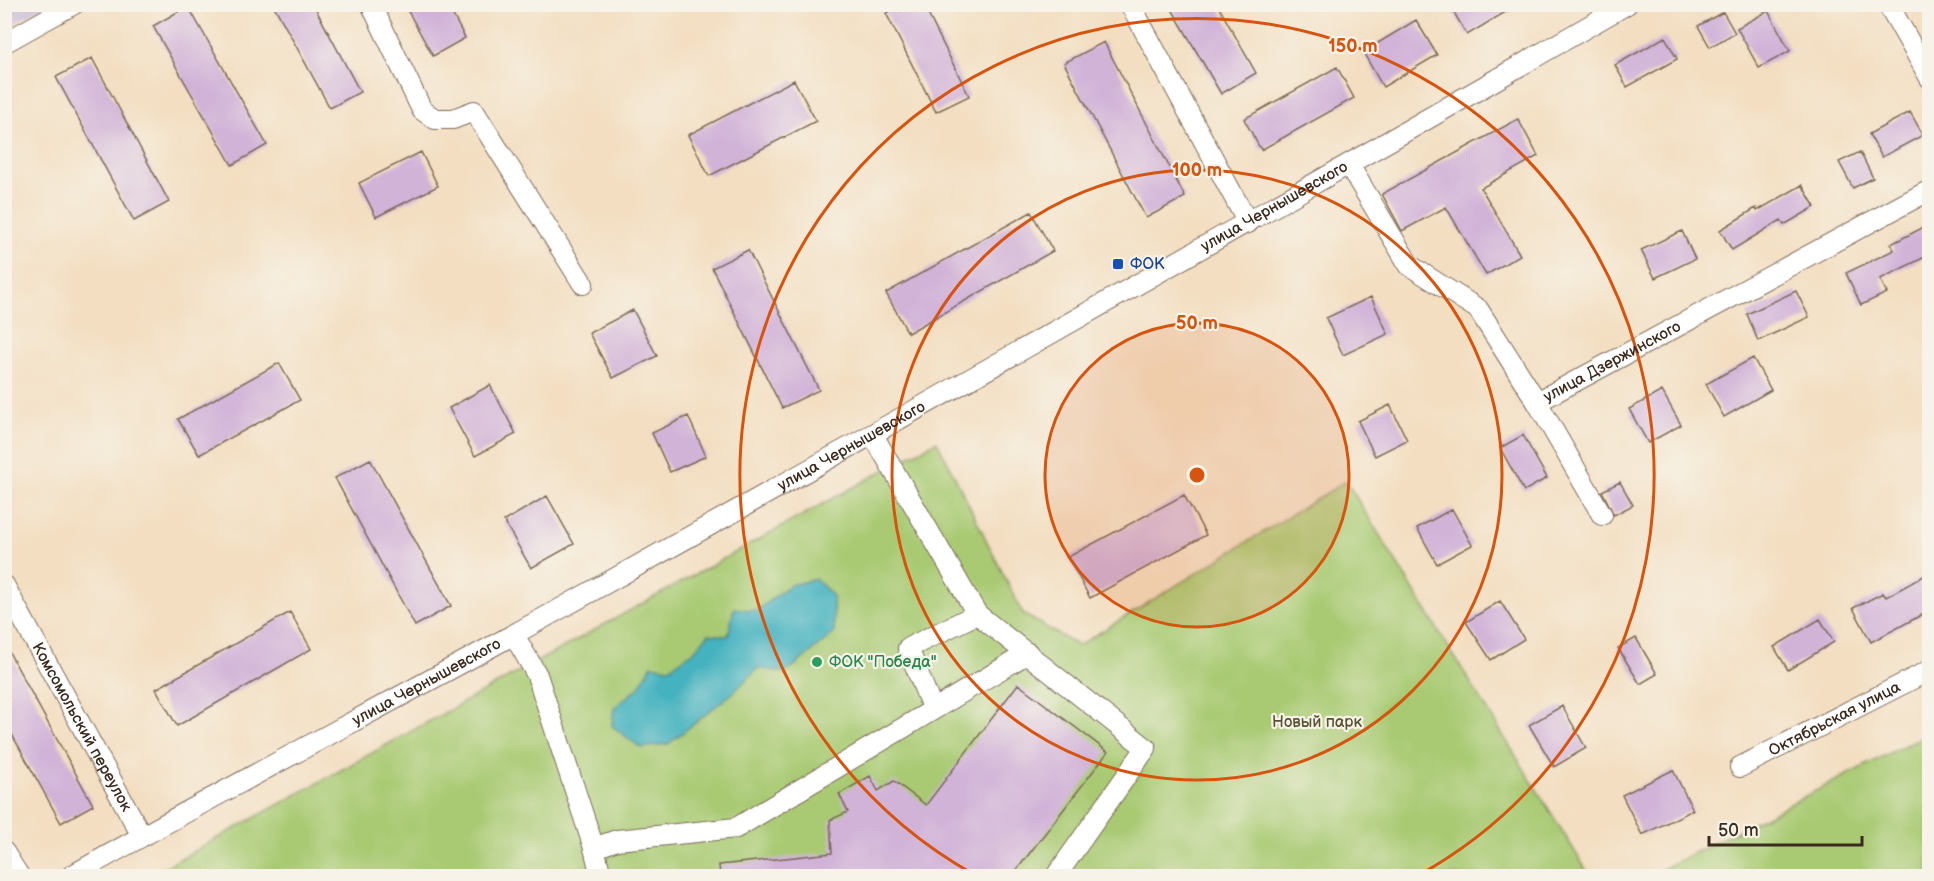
<svg xmlns="http://www.w3.org/2000/svg" width="1934" height="881" viewBox="0 0 1934 881" font-family="'Balsamiq Sans',sans-serif">
<style>
.industrial{fill:#cbbfd5}
.green{fill:#a9ca73;stroke:#727a48;stroke-width:1.5}
.water{fill:#44b2c0;stroke:#406e6f;stroke-width:1.5}
.building{fill:#d1b3d8}
.lines{fill:none;stroke-linecap:round;stroke-linejoin:round}
.minor-casing{stroke:#7b6957;stroke-width:22}
.minor{stroke:#fff;stroke-width:20}
.ring{fill:none;stroke:#d7540e;stroke-width:3}
.transit-dot{fill:#1a4fb4;stroke:#f7f3e8;stroke-width:2}
.leisure-dot{fill:#2e9e5b;stroke:#f7f3e8;stroke-width:2}
.labels{text-anchor:middle;dominant-baseline:central;stroke-width:4.5;stroke-linejoin:round;paint-order:stroke}
.street-label{font-size:16px;fill:#3b2a1e;stroke:#f7f3e8}
.transit-label{font-size:16px;fill:#164399;stroke:#f7f3e8;text-anchor:start}
.leisure-label{font-size:16px;fill:#27864d;stroke:#f7f3e8;text-anchor:start}
.park-label{font-size:16px;fill:#565233;stroke:#f7f3e8}
.centre{fill:#d7540e;stroke:#f7f3e8;stroke-width:3}
.ring-label{font-size:18px;text-anchor:middle;font-weight:bold;fill:#d7540e;stroke:#f7f3e8;stroke-width:4.5;stroke-linejoin:round;paint-order:stroke}
</style>
<rect width="100%" height="100%" fill="#f7f3e8"/>
<filter id="ink" filterUnits="userSpaceOnUse"><feTurbulence type="fractalNoise" baseFrequency=".0167" numOctaves="2"/><feDisplacementMap in="SourceGraphic" scale="12" xChannelSelector="R" yChannelSelector="G"/><feConvolveMatrix kernelMatrix="1 2 1 2 8 2 1 2 1" color-interpolation-filters="sRGB"/></filter>
<filter id="wash" filterUnits="userSpaceOnUse"><feTurbulence type="fractalNoise" baseFrequency=".008" numOctaves="4" result="noise"/><feDisplacementMap in="SourceGraphic" scale="24" xChannelSelector="R" yChannelSelector="G"/><feGaussianBlur stdDeviation="1.35" result="paint"/><feColorMatrix in="noise" values="0 0 0 0 0 0 0 0 0 0 0 0 0 0 0 0 0 1.4 0 .05"/><feComposite in="paint" operator="in"/></filter>
<g filter="url(#wash)">
<rect width="100%" height="100%" fill="#f3dec1"/>
<path class="industrial" d="M 5,4 L 48,4 L 48,5 L 5,28 Z"/>
<path class="green" d="M 937,441 L 1023,614 L 1078,646 L 1346,481 L 1590,876 L 149,876 Z
M 1929,733 L 1929,876 L 1649,876 Z"/>
<path class="water" d="M 816,579 L 833,596 L 834,633 L 786,673 L 758,668 L 734,692 L 668,744 L 641,748 L 612,726 L 614,708 L 638,688 L 652,665 L 669,668 L 693,652 L 709,634 L 728,636 L 734,608 L 756,611 L 790,585 Z"/>
<g id="blocks">
<path class="building" d="M 273,4 L 313,4 L 360,92 L 330,108 Z
M 404,4 L 447,4 L 465,38 L 433,56 Z
M 904,4 L 923,4 L 969,96 L 936,112 L 886,13 Z
M 1169,4 L 1217,4 L 1256,73 L 1221,94 Z
M 1449,4 L 1519,4 L 1467,35 Z
M 188,6 L 267,145 L 232,165 L 153,26 Z
M 1768,11 L 1790,51 L 1759,68 L 1737,28 Z
M 1723,12 L 1735,33 L 1710,47 L 1698,26 Z
M 1416,20 L 1437,55 L 1383,87 L 1363,52 Z
M 1665,37 L 1677,59 L 1627,87 L 1615,65 Z
M 1104,42 L 1185,197 L 1146,218 L 1064,63 Z
M 92,58 L 169,202 L 134,221 L 56,77 Z
M 1337,67 L 1354,98 L 1261,150 L 1244,119 Z
M 794,80 L 816,121 L 709,176 L 688,135 Z
M 1910,112 L 1923,135 L 1882,157 L 1869,134 Z
M 1518,119 L 1538,156 L 1481,188 L 1520,255 L 1486,275 L 1446,207 L 1402,231 L 1382,194 Z
M 421,152 L 438,186 L 376,217 L 359,183 Z
M 1860,152 L 1873,178 L 1853,188 L 1839,162 Z
M 1802,185 L 1815,207 L 1784,225 L 1781,220 L 1732,250 L 1720,230 L 1756,208 L 1757,211 Z
M 1031,212 L 1053,251 L 908,333 L 886,293 Z
M 1924,227 L 1929,238 L 1929,255 L 1880,279 L 1887,293 L 1861,305 L 1846,273 L 1894,250 L 1891,244 Z
M 1682,231 L 1695,259 L 1655,278 L 1641,250 Z
M 748,250 L 819,390 L 782,408 L 712,268 Z
M 1796,291 L 1809,317 L 1758,341 L 1747,314 Z
M 1371,297 L 1388,334 L 1343,355 L 1326,318 Z
M 633,310 L 657,356 L 613,378 L 589,333 Z
M 1753,358 L 1771,390 L 1724,417 L 1706,384 Z
M 279,363 L 300,400 L 199,455 L 178,419 Z
M 490,385 L 516,434 L 475,456 L 449,408 Z
M 1662,391 L 1681,425 L 1648,443 L 1629,409 Z
M 1390,405 L 1407,440 L 1375,456 L 1358,421 Z
M 688,416 L 706,456 L 670,472 L 652,433 Z
M 1523,435 L 1547,478 L 1524,491 L 1500,448 Z
M 370,459 L 451,606 L 415,626 L 335,478 Z
M 1620,482 L 1633,505 L 1614,515 L 1602,491 Z
M 1184,495 L 1206,535 L 1090,598 L 1068,557 Z
M 547,496 L 574,544 L 531,568 L 504,521 Z
M 1452,509 L 1472,545 L 1437,564 L 1417,528 Z
M 1929,573 L 1929,611 L 1871,642 L 1853,608 L 1883,593 L 1886,597 Z
M 1500,601 L 1524,639 L 1491,660 L 1466,622 Z
M 290,612 L 311,649 L 177,726 L 156,689 Z
M 1820,619 L 1834,642 L 1788,670 L 1774,647 Z
M 1636,638 L 1657,674 L 1640,684 L 1618,648 Z
M 4,643 L 93,805 L 61,823 L 4,720 Z
M 1018,684 L 1108,752 L 1012,876 L 720,876 L 719,865 L 832,853 L 830,820 L 848,812 L 839,794 L 870,776 L 878,791 L 894,781 L 926,805 Z
M 1562,706 L 1586,748 L 1554,767 L 1529,725 Z
M 1673,770 L 1693,810 L 1642,835 L 1622,795 Z"/>
</g>
</g>
<g filter="url(#ink)">
<use href="#blocks" fill-opacity="0" stroke="#7b6957" stroke-width="1.5"/>
<g class="lines">
<g class="minor-casing">
<g id="minor">
<path d="M 371,4 L 422,110 L 435,119 L 453,119 L 474,111 L 583,284"/>
<path d="M 1130,4 L 1248,223"/>
<path d="M 1888,4 L 1930,78"/>
<path d="M 4,43 L 74,4"/>
<path id="s1" d="M 1349,165 L 1409,265 L 1478,309 L 1537,402 L 1930,190"/>
<path d="M 1537,402 L 1602,515"/>
<path d="M 873,435 L 977,614 L 1146,748 L 1056,876"/>
<path id="s2" d="M 4,585 L 142,836"/>
<path d="M 514,635 L 537,675 L 594,848 L 601,876"/>
<path d="M 933,710 L 908,648 L 977,614"/>
<path id="s3" d="M 1740,767 L 1930,670"/>
<path d="M 594,848 L 617,840 L 736,828 L 1028,653"/>
<path d="M 4,852 L 19,876"/>
<path id="s4" d="M 71,876 C 232,785 396,700 558,610 C 916,411 1272,209 1627,4"/>
</g>
</g>
<use href="#minor" class="minor"/>
</g>
</g>
<circle cx="1197" cy="475" r="152" fill="#d7540e" fill-opacity=".12"/>
<g class="ring">
<circle cx="1197" cy="475" r="152"/>
<circle cx="1197" cy="475" r="305"/>
<path d="M975 875A457 457 0 1 1 1419 875"/>
</g>
<rect class="transit-dot" x="1112" y="258" width="12" height="12" rx="3"/>
<circle class="leisure-dot" cx="817" cy="662" r="6"/>
<g class="labels">
<g class="street-label">
<text stroke="none"><textPath href="#s4" startOffset="1377">улица Чернышевского</textPath></text>
<text stroke="none"><textPath href="#s1" startOffset="394">улица Дзержинского</textPath></text>
<text stroke="none"><textPath href="#s4" startOffset="891">улица Чернышевского</textPath></text>
<text stroke="none"><textPath href="#s4" startOffset="405">улица Чернышевского</textPath></text>
<text stroke="none"><textPath href="#s3" startOffset="106">Октябрьская улица</textPath></text>
<text stroke="none"><textPath href="#s2" startOffset="162">Комсомольский переулок</textPath></text>
</g>
<g class="transit-label">
<text x="1130" y="264">ФОК</text>
</g>
<g class="leisure-label">
<text x="829" y="662">ФОК "Победа"</text>
</g>
<g class="park-label">
<text x="1317" y="722">Новый парк</text>
</g>
</g>
<circle cx="1197" cy="475" r="9" class="centre"/>
<g class="ring-label">
<text x="1353" y="52">150 m</text>
<text x="1197" y="176">100 m</text>
<text x="1197" y="329">50 m</text>
</g>
<rect width="1934" height="881" fill="none" stroke="#f7f3e8" stroke-width="24"/>
<path d="M1709 836v9h153v-9" fill="none" stroke="#3b2a1e" stroke-width="3"/>
<text x="1718" y="836" font-size="18" fill="#3b2a1e" stroke="#f7f3e8" stroke-width="4.5" paint-order="stroke">50 m</text>
</svg>
